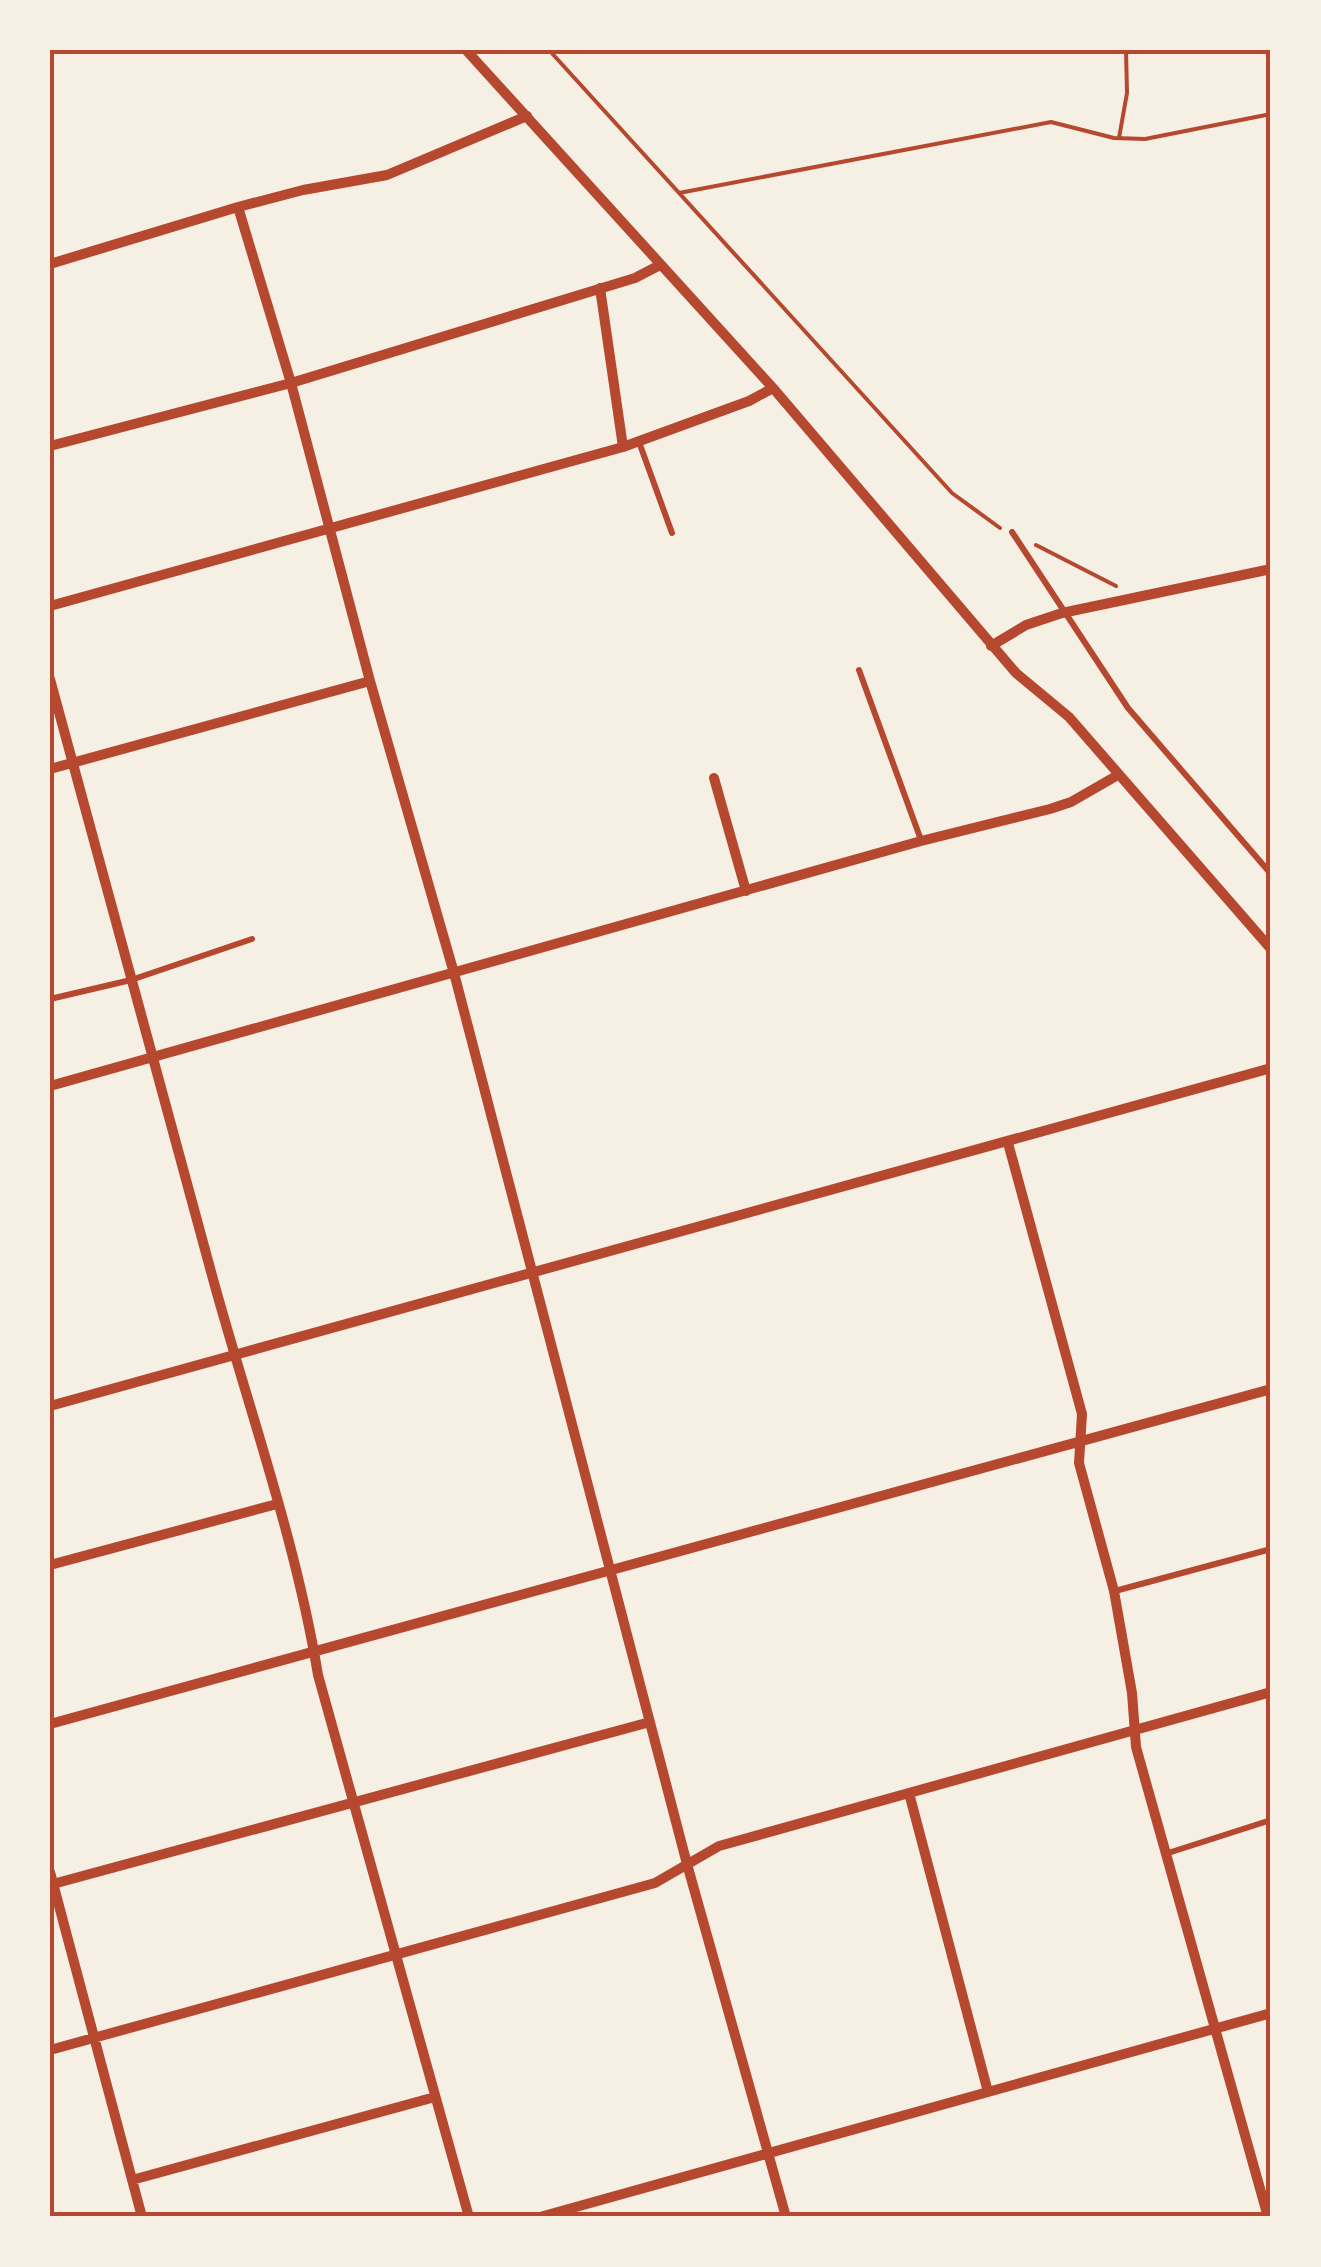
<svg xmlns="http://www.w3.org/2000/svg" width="1321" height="2267" viewBox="0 0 1321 2267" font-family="'Fira Sans',sans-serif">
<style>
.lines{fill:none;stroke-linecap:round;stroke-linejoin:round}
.path{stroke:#b5482f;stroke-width:4}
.service{stroke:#b5482f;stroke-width:6}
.minor{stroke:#b5482f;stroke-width:10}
.neatline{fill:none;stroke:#b5482f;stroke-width:4}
</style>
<rect width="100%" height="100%" fill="#f6efe4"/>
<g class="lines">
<path class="path" d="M 549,50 L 952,493 L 1000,528
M 1119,138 L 1127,93 L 1126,50
M 679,193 L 1051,122 L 1114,138 L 1145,139 L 1271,114
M 1036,545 L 1116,586"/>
<path class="service" d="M 639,442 L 672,533
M 1012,532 L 1128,708 L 1271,874
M 859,670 L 921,840
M 50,999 L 131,980 L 252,939
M 1115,1591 L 1271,1549
M 1165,1854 L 1271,1820"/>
<path class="minor" d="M 466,50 L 773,388 L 1016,673 L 1069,717 L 1271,949
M 238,207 L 291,383 L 370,681 L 454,973 L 687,1864 L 786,2217
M 50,264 L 238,207 L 303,190 L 387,175 L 527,116
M 600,288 L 623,447
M 50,446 L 291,383 L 635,278 L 660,265
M 50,606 L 623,447 L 749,401 L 773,388
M 991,646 L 1026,625 L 1062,613 L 1271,569
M 50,679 C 106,879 157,1080 213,1279 C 249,1410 296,1541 318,1675 L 469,2217
M 50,769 L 370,681
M 714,778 L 746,891
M 50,1086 L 921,841 L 1050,809 L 1071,802 L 1118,775
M 1008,1143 L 1082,1414 L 1079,1463 L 1114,1591 L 1132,1693 L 1136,1747 L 1268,2217
M 50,1406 L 1271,1068
M 50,1565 L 277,1504
M 50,1724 L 1271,1389
M 909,1793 L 988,2092
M 50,1872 L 142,2217
M 53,1884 L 650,1722
M 50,2050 L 655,1883 L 719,1846 L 1271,1692
M 132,2180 L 435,2097
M 540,2217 L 1271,2013"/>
</g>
<rect width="1321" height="2267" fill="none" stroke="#f6efe4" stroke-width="105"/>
<rect x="52" y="52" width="1216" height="2162" class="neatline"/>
</svg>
